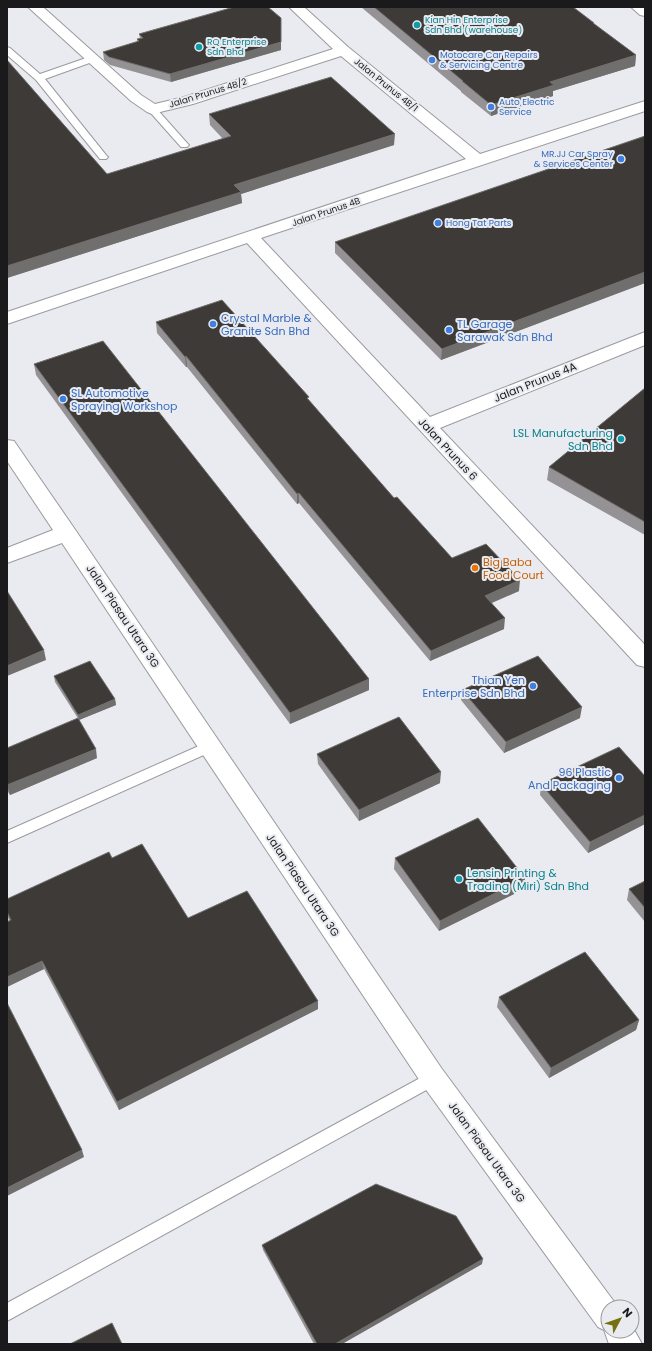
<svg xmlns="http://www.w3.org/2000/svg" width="652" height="1351" viewBox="0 0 652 1351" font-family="Poppins,sans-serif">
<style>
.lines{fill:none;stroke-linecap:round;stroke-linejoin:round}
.service-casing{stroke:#9a9a9f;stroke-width:2}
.minor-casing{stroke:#9a9a9f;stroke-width:2}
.tertiary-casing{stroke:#9a9a9f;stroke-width:2}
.service{fill:#fff;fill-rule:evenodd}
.minor{fill:#fff;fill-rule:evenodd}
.tertiary{fill:#fff;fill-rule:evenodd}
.wall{fill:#949294}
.shaded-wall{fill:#716f6e}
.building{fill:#3d3a37;stroke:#716f6e}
.culture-dot{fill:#0f9aa8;stroke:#eaebf0;stroke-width:1.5}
.shop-dot{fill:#3f7fe0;stroke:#eaebf0;stroke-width:1.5}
.food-dot{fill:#e8710a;stroke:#eaebf0;stroke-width:1.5}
.labels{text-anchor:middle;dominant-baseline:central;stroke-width:4;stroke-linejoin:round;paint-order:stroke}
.far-culture-label{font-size:9px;fill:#0d838f;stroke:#eaebf0;text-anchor:start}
.far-shop-label{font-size:9px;fill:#366cbe;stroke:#eaebf0;text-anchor:start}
.far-street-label{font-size:9px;fill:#1a1a1c;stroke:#eaebf0}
.shop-label{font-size:11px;fill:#366cbe;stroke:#eaebf0;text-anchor:start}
.street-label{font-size:11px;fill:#1a1a1c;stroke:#eaebf0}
.culture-label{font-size:11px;fill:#0d838f;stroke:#eaebf0;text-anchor:end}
.food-label{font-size:11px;fill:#c56008;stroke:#eaebf0;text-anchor:start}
</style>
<rect width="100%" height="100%" fill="#eaebf0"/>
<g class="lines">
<g class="service-casing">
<path id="service" d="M 7,47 L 10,48 L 40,74 L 89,57 L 95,57 L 96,59 L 95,61 L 45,79 L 106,155 L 108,157 L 106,159 L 100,159 L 36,80 L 7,55 Z
M 152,106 L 155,107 L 187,143 L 189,145 L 187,147 L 181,147 L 149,111 L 147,109 L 149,107 Z
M 210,741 L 215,742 L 217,746 L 215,750 L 7,843 L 7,831 Z
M 433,1071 L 439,1073 L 441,1078 L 439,1083 L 7,1321 L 7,1303 Z"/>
</g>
<g class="minor-casing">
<path id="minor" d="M 28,7 L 43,7 L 141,95 L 155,104 L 184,97 L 333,49 L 289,7 L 304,7 L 348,47 L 480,154 L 645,101 L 645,111 L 261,238 L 430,417 L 645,332 L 645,345 L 440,428 L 645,645 L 645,667 L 637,665 L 247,243 L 7,324 L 7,312 L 466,159 L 341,56 L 193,104 L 152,114 L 147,112 L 131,101 Z
M 7,440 L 14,441 L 74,528 L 442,1069 L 618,1307 L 608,1307 L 608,1331 L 632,1331 L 632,1326 L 642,1344 L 609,1344 L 604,1330 L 598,1327 L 424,1087 L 62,543 L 7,563 L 7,548 L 53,530 L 7,461 Z"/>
</g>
<g class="tertiary-casing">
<path id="tertiary" d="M 631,7 L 645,7 L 645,16 L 640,15 Z"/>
</g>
<use href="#service" class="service"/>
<use href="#minor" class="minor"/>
<use href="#tertiary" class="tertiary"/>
</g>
<path class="wall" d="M 361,7 L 573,7 L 594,24 L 636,55 L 635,66 L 553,91 L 553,96 L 491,116 L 461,92 L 461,91 Z
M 139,34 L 281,50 L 171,82 L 110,65 L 104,60 L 103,52 L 137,42 L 137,39 L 140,38 Z
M 7,60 L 107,174 L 223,139 L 210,125 L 209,114 L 394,145 L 241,194 L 242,203 L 7,278 Z
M 645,136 L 645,283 L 441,360 L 335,253 L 335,242 Z
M 156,322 L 309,400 L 394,498 L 452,558 L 519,591 L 492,603 L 504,629 L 430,661 L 299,503 L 297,504 L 187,367 L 186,367 L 157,333 Z
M 34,364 L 369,679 L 369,690 L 290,724 L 36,375 Z
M 645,388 L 645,535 L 547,480 L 549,467 Z
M 54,676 L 115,699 L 116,705 L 79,720 L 55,682 Z
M 462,690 L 580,718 L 504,753 L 461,700 Z
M 7,748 L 97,758 L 10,795 L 8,792 L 7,792 Z
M 317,754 L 440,783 L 359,821 L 318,764 Z
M 645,776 L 645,824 L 588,853 L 540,795 L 541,784 Z
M 112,858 L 188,918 L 318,1001 L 318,1009 L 119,1110 L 44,969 L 7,987 L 7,922 L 9,920 L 7,916 L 7,899 Z
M 395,858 L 525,878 L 524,889 L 439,931 L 394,869 Z
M 645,881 L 645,922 L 627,900 L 629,889 Z
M 499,997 L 639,1020 L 636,1030 L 549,1078 L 497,1007 Z
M 262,1245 L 482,1264 L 342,1344 L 314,1344 L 263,1250 Z"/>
<path class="shaded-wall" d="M 281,18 L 281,50 L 171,82 L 170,74 Z
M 636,55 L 635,66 L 553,91 L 553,96 L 491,116 L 491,105 L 550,82 Z
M 395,134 L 394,145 L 241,194 L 242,203 L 7,278 L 7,266 L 234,185 Z
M 645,272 L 645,283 L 441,360 L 442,349 Z
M 186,356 L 187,367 L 186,367 L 185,357 Z
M 299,493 L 299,503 L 297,504 L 297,494 Z
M 520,580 L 519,591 L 484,606 L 485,596 Z
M 505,618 L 504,629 L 430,661 L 431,651 Z
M 44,650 L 46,660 L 7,676 L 7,666 Z
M 369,679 L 369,690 L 290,724 L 290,713 Z
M 115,699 L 116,705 L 79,720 L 78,715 Z
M 582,707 L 580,718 L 504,753 L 506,742 Z
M 96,749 L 97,758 L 10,795 L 7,785 Z
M 441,772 L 440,783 L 359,821 L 359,810 Z
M 645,815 L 645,824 L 588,853 L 590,842 Z
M 525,878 L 524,889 L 439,931 L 440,921 Z
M 42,961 L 44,969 L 7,987 L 7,977 Z
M 318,1001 L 318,1009 L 119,1110 L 117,1102 Z
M 639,1020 L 636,1030 L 549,1078 L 551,1068 Z
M 82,1150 L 84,1157 L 7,1196 L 7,1188 Z
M 483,1259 L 482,1264 L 342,1344 L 335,1344 Z"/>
<path class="building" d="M 234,7 L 268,7 L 281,18 L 281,42 L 170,74 L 109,57 L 103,52 L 139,41 L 137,39 L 143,38 L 139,34 Z
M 374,7 L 573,7 L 594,23 L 593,23 L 636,55 L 550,82 L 554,85 L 491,105 L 462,81 L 463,81 Z
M 7,60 L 107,174 L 231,136 L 209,114 L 331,77 L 395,134 L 234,185 L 241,192 L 7,266 Z
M 645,136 L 645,272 L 442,349 L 335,242 Z
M 222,300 L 309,397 L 307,398 L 394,498 L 397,497 L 452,558 L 486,544 L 520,580 L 485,596 L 505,618 L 431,651 L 299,493 L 297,494 L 186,356 L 185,357 L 156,322 Z
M 103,341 L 369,679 L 290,713 L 34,364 Z
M 645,388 L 645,522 L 549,467 Z
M 7,591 L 44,650 L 7,666 Z
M 538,656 L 582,707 L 506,742 L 462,690 Z
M 90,661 L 115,699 L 78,715 L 54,676 Z
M 399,717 L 441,772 L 359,810 L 317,754 Z
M 78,718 L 96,749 L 7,785 L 7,748 Z
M 619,747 L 645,776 L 645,815 L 590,842 L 541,784 Z
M 478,818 L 525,878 L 440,921 L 395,858 Z
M 142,844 L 188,918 L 247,891 L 318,1001 L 117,1102 L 42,961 L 7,977 L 7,922 L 11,920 L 7,912 L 7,899 L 109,852 L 112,858 Z
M 645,881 L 645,908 L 629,889 Z
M 585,952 L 639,1020 L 551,1068 L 499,997 Z
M 7,1003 L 82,1150 L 7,1188 Z
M 376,1184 L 456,1216 L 483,1259 L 335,1344 L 317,1344 L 262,1245 Z
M 112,1323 L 122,1344 L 70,1344 Z"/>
<g class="culture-dot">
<circle cx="417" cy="25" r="4"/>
<circle cx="199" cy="47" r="4"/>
<circle cx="621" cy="439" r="4"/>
<circle cx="459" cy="879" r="4"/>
</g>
<g class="shop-dot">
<circle cx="432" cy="60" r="4"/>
<circle cx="491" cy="107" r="4"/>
<circle cx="621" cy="159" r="4"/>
<circle cx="438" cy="223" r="4"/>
<circle cx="213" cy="324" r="4"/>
<circle cx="449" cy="330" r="4"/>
<circle cx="63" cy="399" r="4"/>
<circle cx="533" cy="686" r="4"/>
<circle cx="619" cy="778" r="4"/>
</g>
<circle class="food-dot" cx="475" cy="568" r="4"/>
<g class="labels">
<g class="far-culture-label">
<text x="425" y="20">Kian Hin Enterprise<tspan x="425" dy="10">Sdn Bhd (warehouse)</tspan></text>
<text x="207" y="42">RQ Enterprise<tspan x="207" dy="10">Sdn Bhd</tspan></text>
</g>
<g class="far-shop-label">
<text x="440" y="55">Motocare Car Repairs<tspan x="440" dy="10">&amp; Servicing Centre</tspan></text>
<text x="499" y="102">Auto Electric<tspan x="499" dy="10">Service</tspan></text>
<text x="613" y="154" text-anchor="end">MR.JJ Car Spray<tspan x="613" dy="10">&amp; Services Center</tspan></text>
<text x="446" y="223">Hong Tat Parts</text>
</g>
<g class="far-street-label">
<text transform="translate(386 85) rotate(39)">Jalan Prunus 4B/1</text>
<text transform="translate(208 93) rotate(-17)">Jalan Prunus 4B/2</text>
<text transform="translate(326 212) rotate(-19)">Jalan Prunus 4B</text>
</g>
<g class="shop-label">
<text x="221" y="318">Crystal Marble &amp;<tspan x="221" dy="13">Granite Sdn Bhd</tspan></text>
<text x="457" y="324">TL Garage<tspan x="457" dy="13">Sarawak Sdn Bhd</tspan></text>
<text x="71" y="393">SL Automotive<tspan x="71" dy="13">Spraying Workshop</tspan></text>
<text x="525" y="680" text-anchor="end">Thian Yen<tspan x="525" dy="13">Enterprise Sdn Bhd</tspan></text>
<text x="611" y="772" text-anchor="end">96 Plastic<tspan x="611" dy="13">And Packaging</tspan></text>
</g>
<g class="street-label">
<text transform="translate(535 382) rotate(-22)">Jalan Prunus 4A</text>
<text transform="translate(448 449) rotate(47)">Jalan Prunus 6</text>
<text transform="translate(123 616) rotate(56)">Jalan Piasau Utara 3G</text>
<text transform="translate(303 885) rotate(56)">Jalan Piasau Utara 3G</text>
<text transform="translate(487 1152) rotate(54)">Jalan Piasau Utara 3G</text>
</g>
<g class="culture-label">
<text x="613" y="433">LSL Manufacturing<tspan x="613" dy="13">Sdn Bhd</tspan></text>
<text x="467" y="873" text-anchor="start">Lensin Printing &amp;<tspan x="467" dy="13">Trading (Miri) Sdn Bhd</tspan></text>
</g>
<g class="food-label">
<text x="483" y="562">Big Baba<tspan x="483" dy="13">Food Court</tspan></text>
</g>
</g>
<rect width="652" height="1351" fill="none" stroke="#1a1a1c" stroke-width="16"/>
<g transform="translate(620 1319) rotate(49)"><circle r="19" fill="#eaebf0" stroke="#97979b"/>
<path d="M0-3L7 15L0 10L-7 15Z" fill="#777010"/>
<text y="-6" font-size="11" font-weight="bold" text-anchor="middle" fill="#1a1a1c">N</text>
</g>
</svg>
